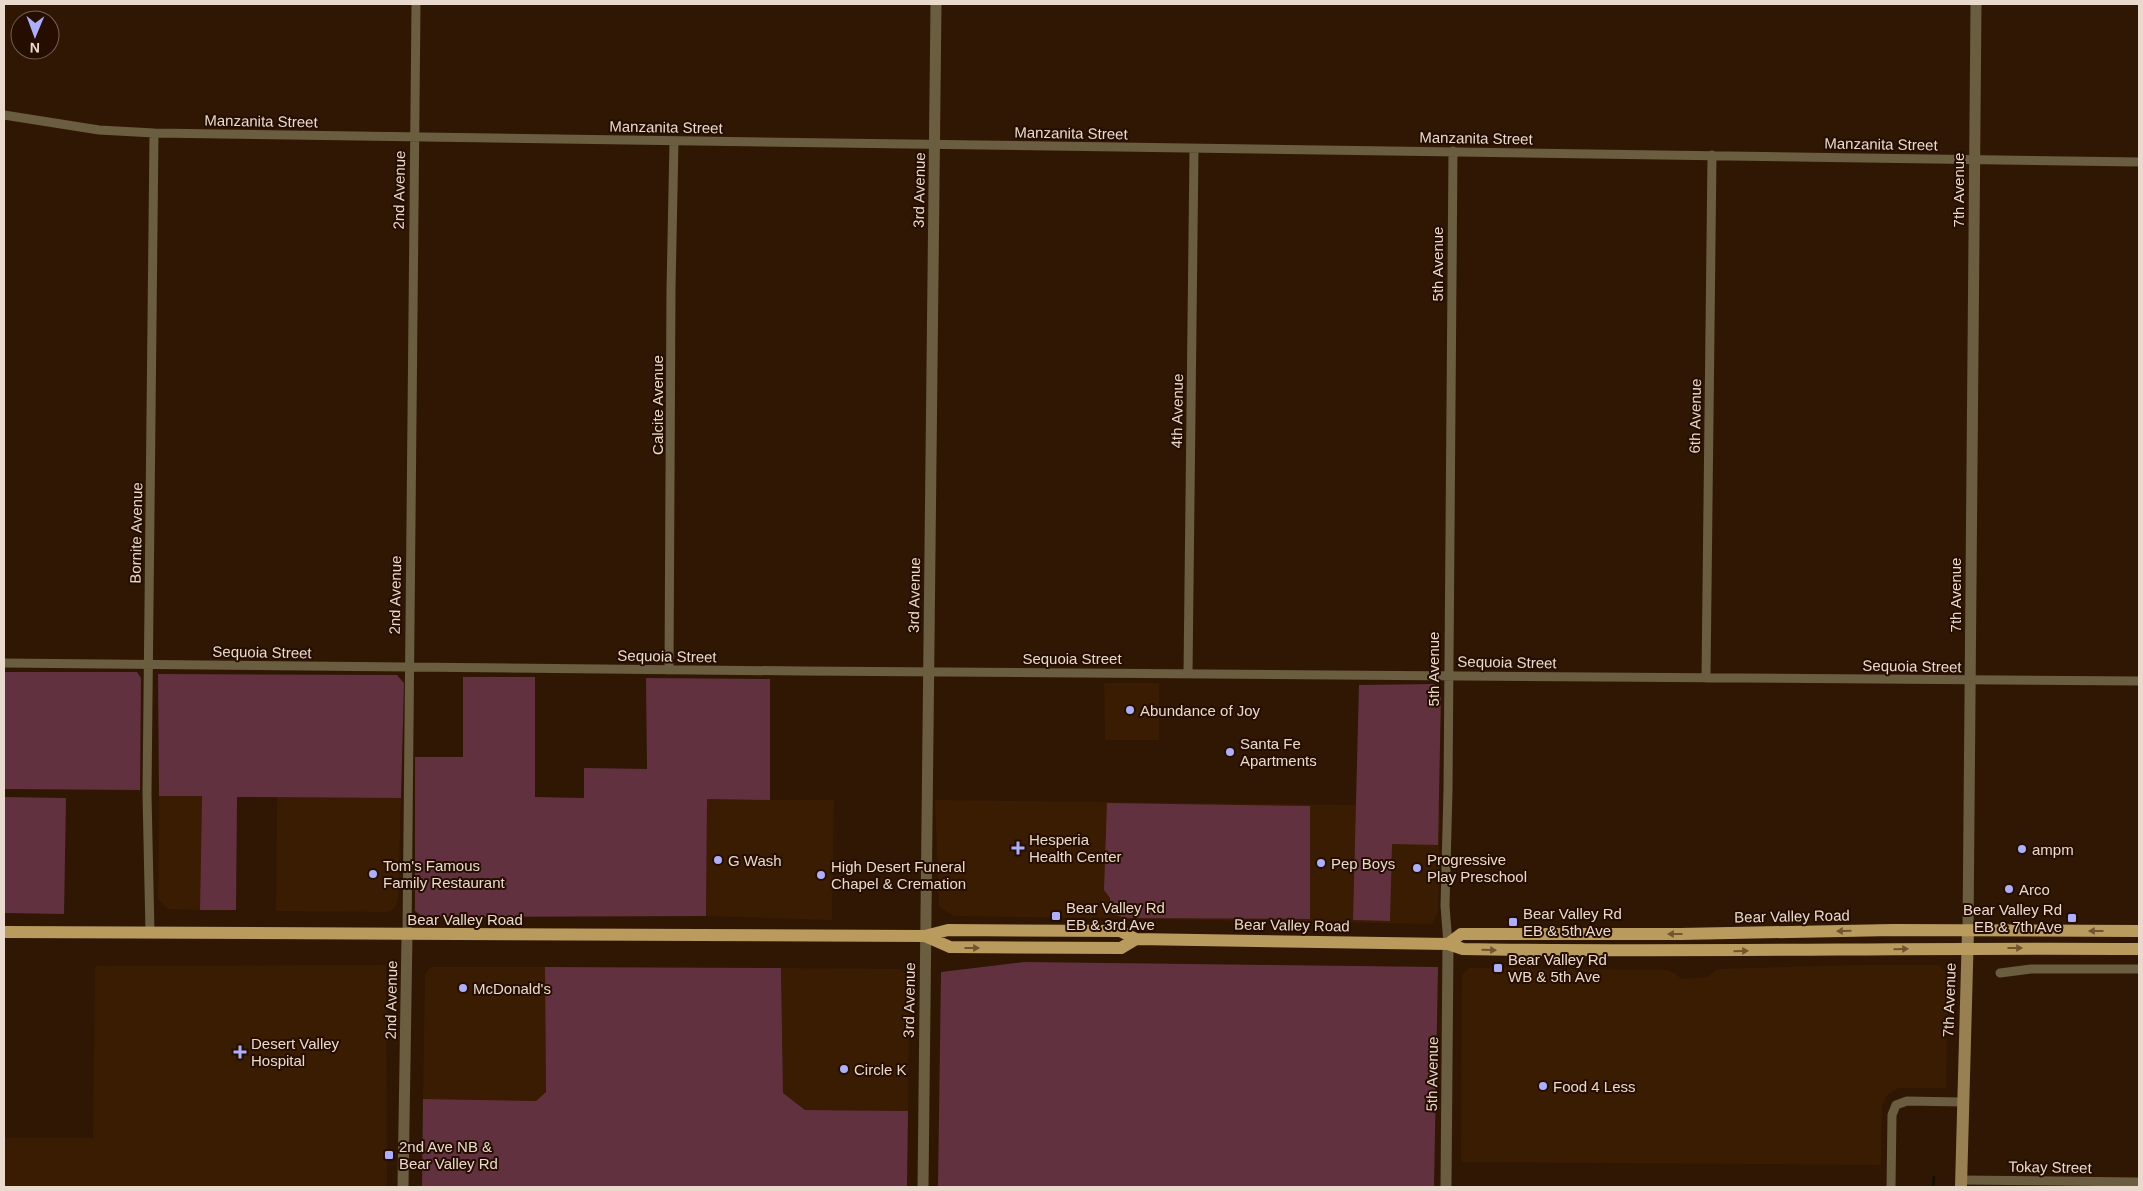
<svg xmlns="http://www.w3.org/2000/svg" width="2143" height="1191" viewBox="0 0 2143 1191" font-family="Arial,sans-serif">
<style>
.built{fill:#3a1c03}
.green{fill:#61313f}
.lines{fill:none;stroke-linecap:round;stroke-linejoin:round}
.stream{stroke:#111200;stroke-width:2.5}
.minor{stroke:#6b5d40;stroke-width:9}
.tertiary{stroke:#6b5d40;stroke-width:11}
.secondary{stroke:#988052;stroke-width:12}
.primary{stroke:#ba9b5e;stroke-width:12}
.oneway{fill:#70542f}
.poi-dot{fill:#adaffb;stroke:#250e00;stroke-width:2}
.labels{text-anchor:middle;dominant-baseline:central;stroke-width:4;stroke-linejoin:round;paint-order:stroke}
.street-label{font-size:15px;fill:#ead9cd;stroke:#250e00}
.poi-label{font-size:15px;fill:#ead9cd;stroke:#250e00;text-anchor:start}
</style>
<rect width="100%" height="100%" fill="#2f1704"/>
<path class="built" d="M 1104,683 L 1159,683 L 1159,740 L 1105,740 Z
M 159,796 L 202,796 L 200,910 L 168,909 L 158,899 Z
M 277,797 L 401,798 L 398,900 L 395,908 L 387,912 L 276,911 Z
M 707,799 L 834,800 L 832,920 L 706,916 Z
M 935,800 L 1440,806 L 1438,913 L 1432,924 L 954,916 L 939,907 Z
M 386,965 L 387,1187 L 4,1187 L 4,1138 L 93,1138 L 95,966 Z
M 1861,965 L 1939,965 L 1948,975 L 1946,1088 L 1899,1088 L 1888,1094 L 1882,1105 L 1881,1165 L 1461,1162 L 1462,975 L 1470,968 L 1669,970 L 1682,979 L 1707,977 L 1717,969 Z
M 431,967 L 545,967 L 546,1092 L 536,1101 L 423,1099 L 425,974 Z
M 781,968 L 901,969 L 909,979 L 908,1111 L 805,1110 L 783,1093 Z"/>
<path class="green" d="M 4,672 L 137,672 L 141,678 L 140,790 L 4,789 Z
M 158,674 L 397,675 L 404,683 L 401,798 L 237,797 L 236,910 L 200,910 L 202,796 L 159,796 Z
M 463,677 L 535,677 L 535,797 L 584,798 L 584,768 L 647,769 L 646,678 L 770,679 L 770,800 L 707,799 L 706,916 L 423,917 L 415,911 L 415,757 L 463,757 Z
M 1434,684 L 1441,695 L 1438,845 L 1392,844 L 1390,921 L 1353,920 L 1359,685 Z
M 4,797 L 66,798 L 64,914 L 4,913 Z
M 1107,803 L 1310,806 L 1310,919 L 1125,918 L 1111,913 L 1110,898 L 1104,890 Z
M 1024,962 L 1438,967 L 1434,1187 L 938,1187 L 941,972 Z
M 545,967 L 781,968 L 783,1093 L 805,1110 L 908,1111 L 907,1187 L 422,1187 L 423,1099 L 536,1101 L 546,1092 Z"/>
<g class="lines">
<path class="stream" d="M 1933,1187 L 1934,1177"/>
<path class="minor" d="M 4,115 L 99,130 L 154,133 L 2139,162
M 4,663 L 801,671 L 2139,681
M 669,670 L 671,289 L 674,141
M 1188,673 L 1194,149
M 1706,678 L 1712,155
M 150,933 L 147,794 L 154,133
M 407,935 L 416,4
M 1448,944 L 1445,906 L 1448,790 L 1453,151
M 2000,973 L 2031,969 L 2139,969
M 1961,1180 L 2139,1182
M 1891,1187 L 1892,1115 L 1896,1105 L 1907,1101 L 1962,1102"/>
<path class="tertiary" d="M 1968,930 L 1976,4
M 403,1187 L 407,935
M 923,1187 L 936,4
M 1446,1187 L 1448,944"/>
<path class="secondary" d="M 1961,1187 L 1968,930"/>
<path class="primary" d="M 4,932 L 925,936 L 948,930 L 1120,931 L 1136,939 L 1448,944 L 1463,949 C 1688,953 1914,947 2139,949
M 925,936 L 950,947 L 1121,948 L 1136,939
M 1448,944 L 1461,934 L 1680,934 L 1893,930 L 2139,931"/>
</g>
<defs><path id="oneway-solid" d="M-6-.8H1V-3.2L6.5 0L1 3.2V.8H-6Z" transform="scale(1.25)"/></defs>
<g class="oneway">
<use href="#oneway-solid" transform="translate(1844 931) rotate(179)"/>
<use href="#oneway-solid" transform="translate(2096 931) rotate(-180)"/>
<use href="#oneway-solid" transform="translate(1675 934) rotate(180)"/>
<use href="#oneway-solid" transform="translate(972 948)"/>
<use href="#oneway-solid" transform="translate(2015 948)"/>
<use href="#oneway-solid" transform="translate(1901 949) rotate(-1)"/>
<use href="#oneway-solid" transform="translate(1489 950) rotate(1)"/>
<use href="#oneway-solid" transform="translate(1741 951) rotate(-1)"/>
</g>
<g class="poi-dot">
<circle cx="1130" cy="710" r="5"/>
<circle cx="1230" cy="752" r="5"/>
<path d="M1015.5 840.5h5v5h5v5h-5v5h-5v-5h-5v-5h5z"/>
<circle cx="2022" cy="849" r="5"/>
<circle cx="718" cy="860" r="5"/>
<circle cx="1321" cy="863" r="5"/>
<circle cx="1417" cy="868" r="5"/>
<circle cx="373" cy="874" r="5"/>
<circle cx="821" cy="875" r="5"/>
<circle cx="2009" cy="889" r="5"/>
<rect x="1051" y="911" width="10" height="10" rx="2.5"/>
<rect x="2067" y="913" width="10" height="10" rx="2.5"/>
<rect x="1508" y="917" width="10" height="10" rx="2.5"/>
<rect x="1493" y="963" width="10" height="10" rx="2.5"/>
<circle cx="463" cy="988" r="5"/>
<path d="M237.5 1044.5h5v5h5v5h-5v5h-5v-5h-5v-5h5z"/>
<circle cx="844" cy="1069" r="5"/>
<circle cx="1543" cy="1086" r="5"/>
<rect x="384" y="1150" width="10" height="10" rx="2.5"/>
</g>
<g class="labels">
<g class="street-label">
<text transform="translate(261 121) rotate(1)">Manzanita Street</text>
<text transform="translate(666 127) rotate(1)">Manzanita Street</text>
<text transform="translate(1071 133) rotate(1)">Manzanita Street</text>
<text transform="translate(1476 138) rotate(1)">Manzanita Street</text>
<text transform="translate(1881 144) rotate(1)">Manzanita Street</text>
<text transform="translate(399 190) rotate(-89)">2nd Avenue</text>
<text transform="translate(919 190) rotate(-89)">3rd Avenue</text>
<text transform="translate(1958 190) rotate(-90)">7th Avenue</text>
<text transform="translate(1437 264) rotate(-90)">5th Avenue</text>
<text transform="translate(657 405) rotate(-90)">Calcite Avenue</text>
<text transform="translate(1177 411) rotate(-89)">4th Avenue</text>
<text transform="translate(1695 416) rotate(-89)">6th Avenue</text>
<text transform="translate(136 533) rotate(-89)">Bornite Avenue</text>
<text transform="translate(395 595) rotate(-89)">2nd Avenue</text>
<text transform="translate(914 595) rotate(-89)">3rd Avenue</text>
<text transform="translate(1955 595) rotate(-90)">7th Avenue</text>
<text transform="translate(262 652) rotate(1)">Sequoia Street</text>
<text transform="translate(667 656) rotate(1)">Sequoia Street</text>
<text x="1072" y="658">Sequoia Street</text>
<text transform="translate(1507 662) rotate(1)">Sequoia Street</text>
<text transform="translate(1912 666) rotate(1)">Sequoia Street</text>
<text transform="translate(1433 669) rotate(-90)">5th Avenue</text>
<text transform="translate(1792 916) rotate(-1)">Bear Valley Road</text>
<text x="465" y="919">Bear Valley Road</text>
<text transform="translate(1292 925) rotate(1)">Bear Valley Road</text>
<text transform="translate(391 1000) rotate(-89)">2nd Avenue</text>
<text transform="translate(909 1000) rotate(-89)">3rd Avenue</text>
<text transform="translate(1949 1000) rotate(-88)">7th Avenue</text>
<text transform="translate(1432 1074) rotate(-89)">5th Avenue</text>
<text transform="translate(2050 1167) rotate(1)">Tokay Street</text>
</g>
<g class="poi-label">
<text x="1140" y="710">Abundance of Joy</text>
<text x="1240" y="743">Santa Fe<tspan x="1240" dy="17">Apartments</tspan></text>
<text x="1029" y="839">Hesperia<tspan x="1029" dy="17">Health Center</tspan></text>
<text x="2032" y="849">ampm</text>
<text x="1427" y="859">Progressive<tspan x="1427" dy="17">Play Preschool</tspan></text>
<text x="728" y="860">G Wash</text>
<text x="1331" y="863">Pep Boys</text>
<text x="383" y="865">Tom's Famous<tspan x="383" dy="17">Family Restaurant</tspan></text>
<text x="831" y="866">High Desert Funeral<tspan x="831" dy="17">Chapel &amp; Cremation</tspan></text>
<text x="2019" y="889">Arco</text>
<text x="1066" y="907">Bear Valley Rd<tspan x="1066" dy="17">EB &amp; 3rd Ave</tspan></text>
<text x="2062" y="909" text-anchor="end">Bear Valley Rd<tspan x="2062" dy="17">EB &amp; 7th Ave</tspan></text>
<text x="1523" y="913">Bear Valley Rd<tspan x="1523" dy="17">EB &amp; 5th Ave</tspan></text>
<text x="1508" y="959">Bear Valley Rd<tspan x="1508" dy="17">WB &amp; 5th Ave</tspan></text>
<text x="473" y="988">McDonald's</text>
<text x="251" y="1043">Desert Valley<tspan x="251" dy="17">Hospital</tspan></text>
<text x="854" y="1069">Circle K</text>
<text x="1553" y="1086">Food 4 Less</text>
<text x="399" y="1146">2nd Ave NB &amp;<tspan x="399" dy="17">Bear Valley Rd</tspan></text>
</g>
</g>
<rect width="2143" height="1191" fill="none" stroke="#ead9cd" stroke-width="10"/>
<g transform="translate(35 35) rotate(181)"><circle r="24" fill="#250e00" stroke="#745f52"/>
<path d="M0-4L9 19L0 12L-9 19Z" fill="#adaffb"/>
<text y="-8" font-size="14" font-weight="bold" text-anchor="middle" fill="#ead9cd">N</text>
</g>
</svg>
